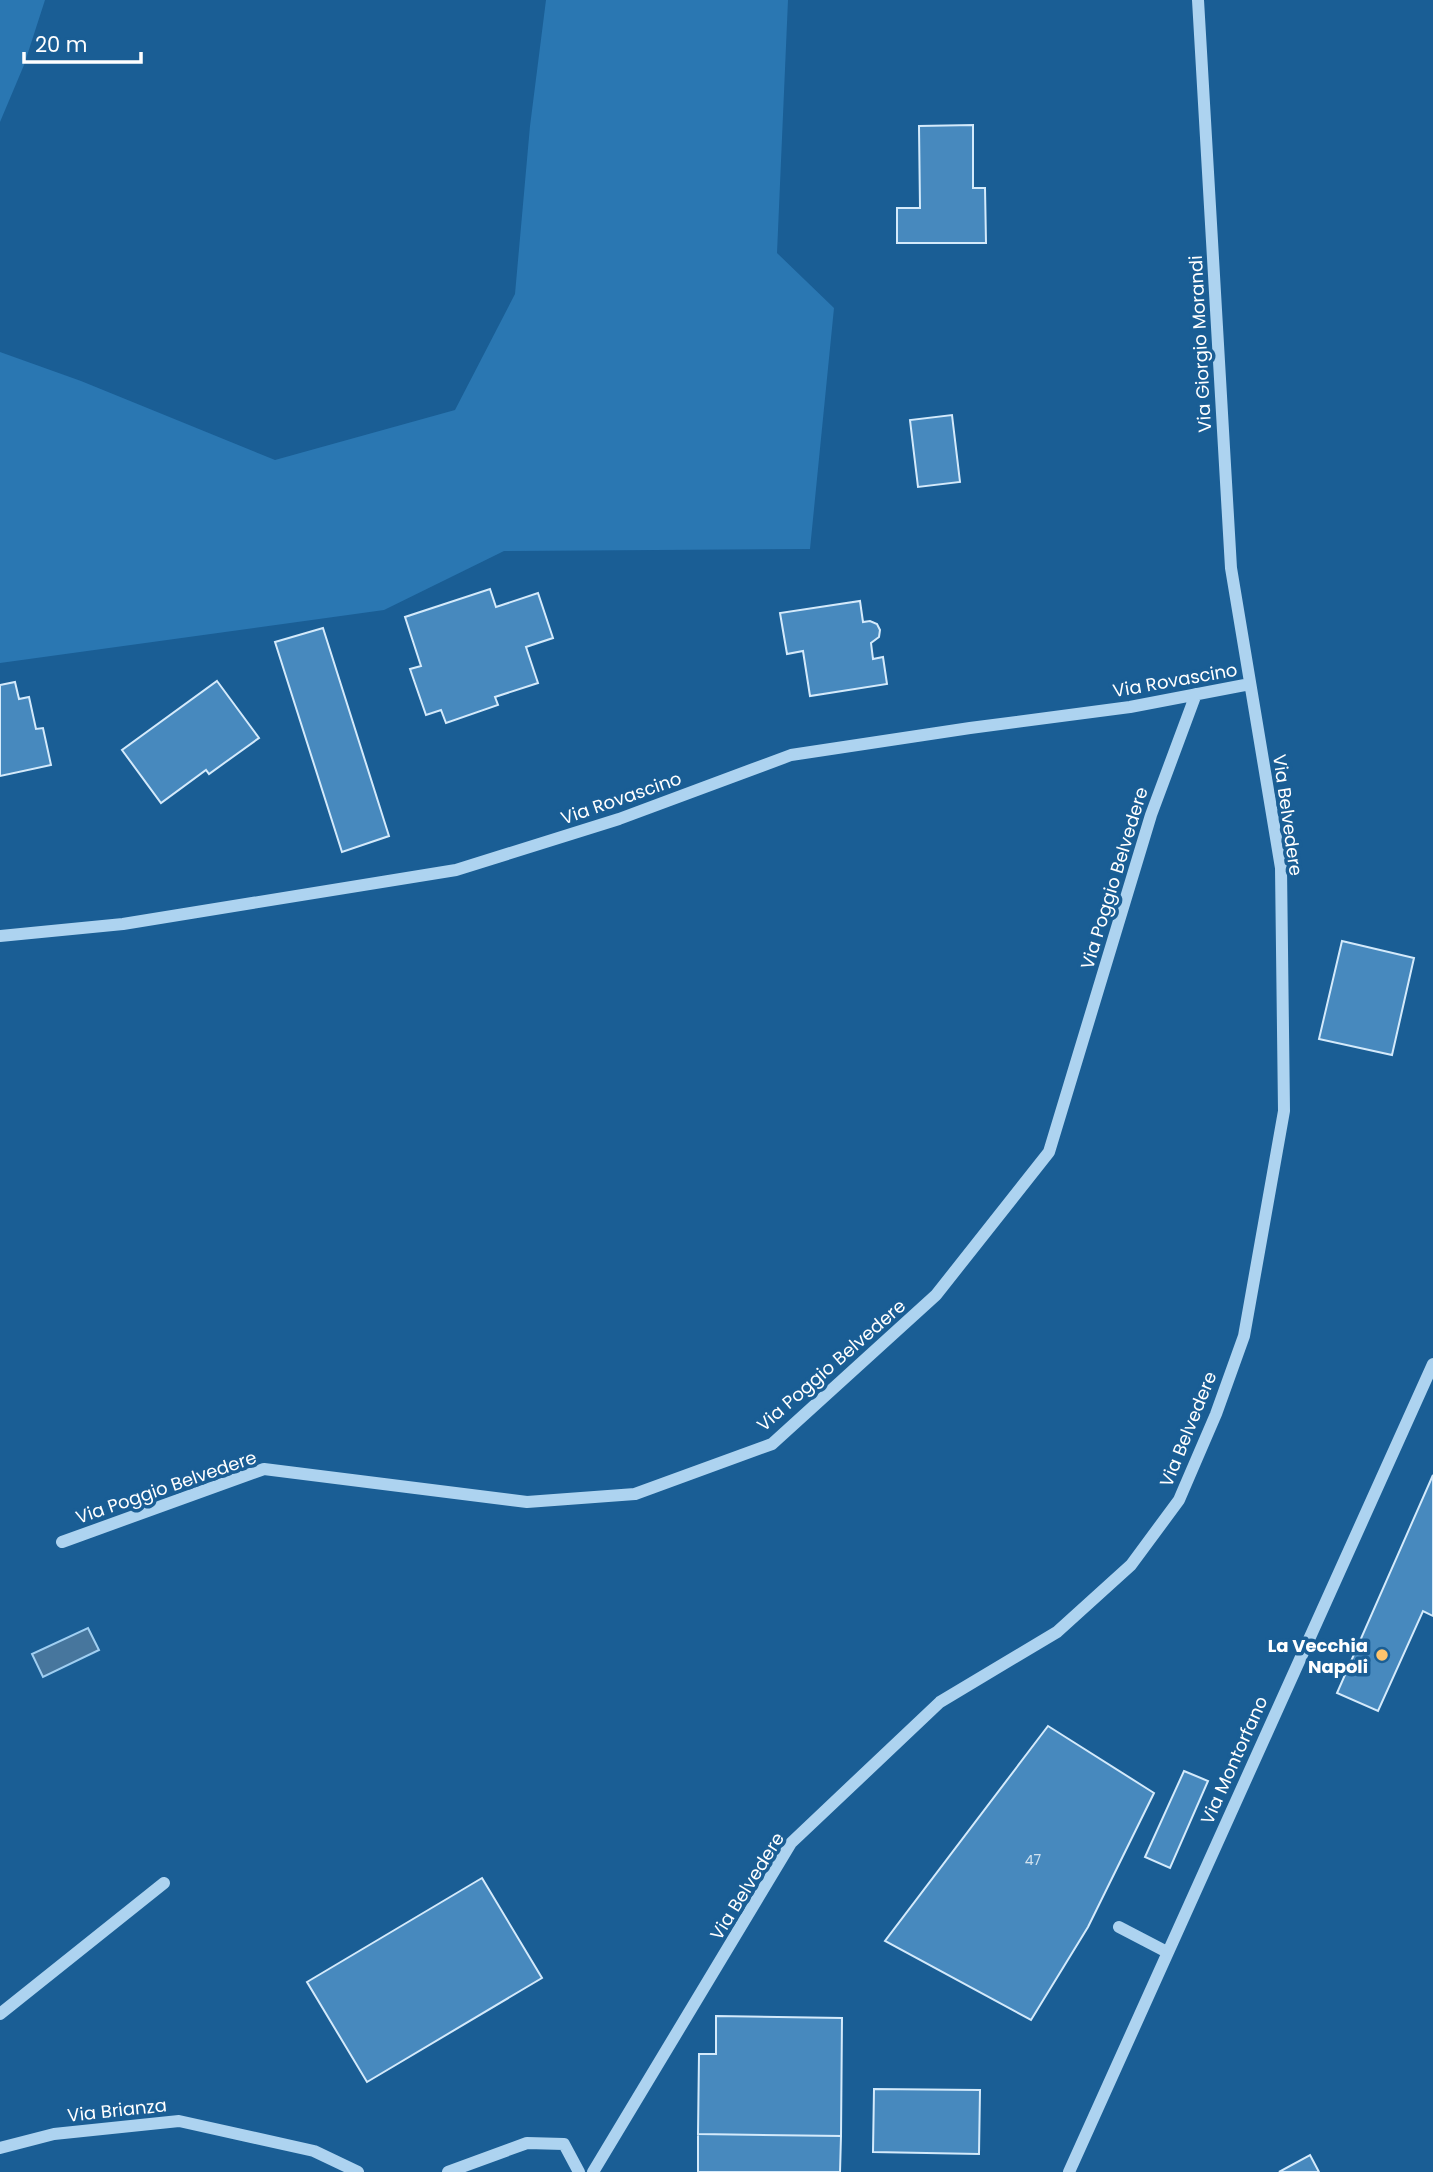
<svg xmlns="http://www.w3.org/2000/svg" width="1433" height="2172" viewBox="0 0 1433 2172" font-family="Poppins,sans-serif">
<style>
.green{fill:#2a77b2}
.water{fill:#47769d;stroke:#a0cff2;stroke-width:2}
.building{fill:#4789be;stroke:#d4eafb;stroke-width:2}
.lines{fill:none;stroke-linecap:round;stroke-linejoin:round}
.minor{stroke:#add3f0;stroke-width:12}
.poi-dot{fill:#ffc46c;stroke:#1a5e95;stroke-width:2.5}
.labels{text-anchor:middle;dominant-baseline:central;stroke-width:7;stroke-linejoin:round;paint-order:stroke}
.number-label{font-size:14px;fill:#d1e2ef}
.street-label{font-size:18px;fill:#fff;stroke:#1a5e95}
.poi-label{font-size:18px;font-weight:bold;fill:#fff;stroke:#1a5e95;text-anchor:end}
</style>
<rect width="100%" height="100%" fill="#1a5e95"/>
<path class="green" d="M 0,0 L 45,0 L 24,65 L 0,122 Z
M 546,0 L 788,0 L 777,253 L 834,308 L 810,549 L 504,551 L 384,610 L 0,663 L 0,352 L 81,381 L 275,460 L 455,410 L 515,294 L 530,126 Z"/>
<path class="water" d="M 88,1628 L 99,1650 L 43,1677 L 32,1654 Z"/>
<path class="building" d="M 973,125 L 973,188 L 985,188 L 986,243 L 897,243 L 897,208 L 920,208 L 919,126 Z
M 952,415 L 960,482 L 918,487 L 910,420 Z
M 490,589 L 496,607 L 538,593 L 553,638 L 526,647 L 538,683 L 495,697 L 498,705 L 446,723 L 441,710 L 426,715 L 410,669 L 421,666 L 405,617 Z
M 860,601 L 863,622 L 870,621 L 877,624 L 880,630 L 879,637 L 871,643 L 873,659 L 883,657 L 887,684 L 810,696 L 803,651 L 787,654 L 780,613 Z
M 323,628 L 389,836 L 342,852 L 275,642 Z
M 217,681 L 259,738 L 209,774 L 206,770 L 161,803 L 122,750 Z
M 15,682 L 19,699 L 29,697 L 36,729 L 43,728 L 51,765 L 0,776 L 0,685 Z
M 1342,941 L 1414,958 L 1392,1055 L 1319,1039 Z
M 1433,1475 L 1433,1616 L 1423,1611 L 1378,1711 L 1337,1693 Z
M 1048,1726 L 1154,1793 L 1088,1927 L 1031,2020 L 885,1941 Z
M 1184,1771 L 1208,1781 L 1170,1868 L 1145,1857 Z
M 482,1878 L 542,1978 L 367,2082 L 307,1982 Z
M 716,2016 L 842,2018 L 841,2136 L 698,2134 L 699,2054 L 716,2054 Z
M 874,2089 L 980,2090 L 979,2154 L 873,2152 Z
M 698,2134 L 841,2136 L 840,2172 L 698,2172 Z
M 1310,2155 L 1319,2172 L 1279,2172 Z"/>
<g class="lines">
<path class="minor" d="M 0,936 L 123,924 L 456,870 L 619,819 L 791,755 L 970,728 L 1130,707 L 1250,684
M 62,1542 L 264,1469 L 527,1502 L 635,1494 L 772,1444 L 936,1295 L 1049,1152 L 1151,815 L 1196,694
M 1119,1927 L 1167,1952
M 0,2014 L 164,1883
M 0,2148 L 54,2134 L 179,2121 L 314,2151 L 358,2172
M 448,2172 L 527,2143 L 564,2144 L 579,2172
M 593,2172 L 791,1843 L 940,1702 L 1057,1632 L 1131,1565 L 1179,1500 L 1216,1414 L 1244,1336 L 1284,1111 L 1281,868 L 1231,568 L 1198,0
M 1069,2172 L 1433,1364"/>
</g>
<circle class="poi-dot" cx="1382" cy="1655" r="7"/>
<g class="labels">
<g class="number-label">
<text x="1033" y="1860">47</text>
</g>
<g class="street-label">
<text transform="translate(1200 344) rotate(-93)">Via Giorgio Morandi</text>
<text transform="translate(1175 680) rotate(-10)">Via Rovascino</text>
<text transform="translate(621 798) rotate(-19)">Via Rovascino</text>
<text transform="translate(1288 815) rotate(82)">Via Belvedere</text>
<text transform="translate(1114 878) rotate(-73)">Via Poggio Belvedere</text>
<text transform="translate(831 1365) rotate(-41)">Via Poggio Belvedere</text>
<text transform="translate(1188 1429) rotate(-68)">Via Belvedere</text>
<text transform="translate(166 1487) rotate(-19)">Via Poggio Belvedere</text>
<text transform="translate(1234 1760) rotate(-66)">Via Montorfano</text>
<text transform="translate(747 1886) rotate(-58)">Via Belvedere</text>
<text transform="translate(117 2110) rotate(-6)">Via Brianza</text>
</g>
<g class="poi-label">
<text x="1368" y="1645">La Vecchia<tspan x="1368" dy="21">Napoli</tspan></text>
</g>
</g>
<path d="M24 52v10h117v-10" fill="none" stroke="#ffffff" stroke-width="3.5"/>
<text x="35" y="52" font-size="21" fill="#ffffff" stroke="#1a5e95" stroke-width="5" paint-order="stroke">20 m</text>
</svg>
